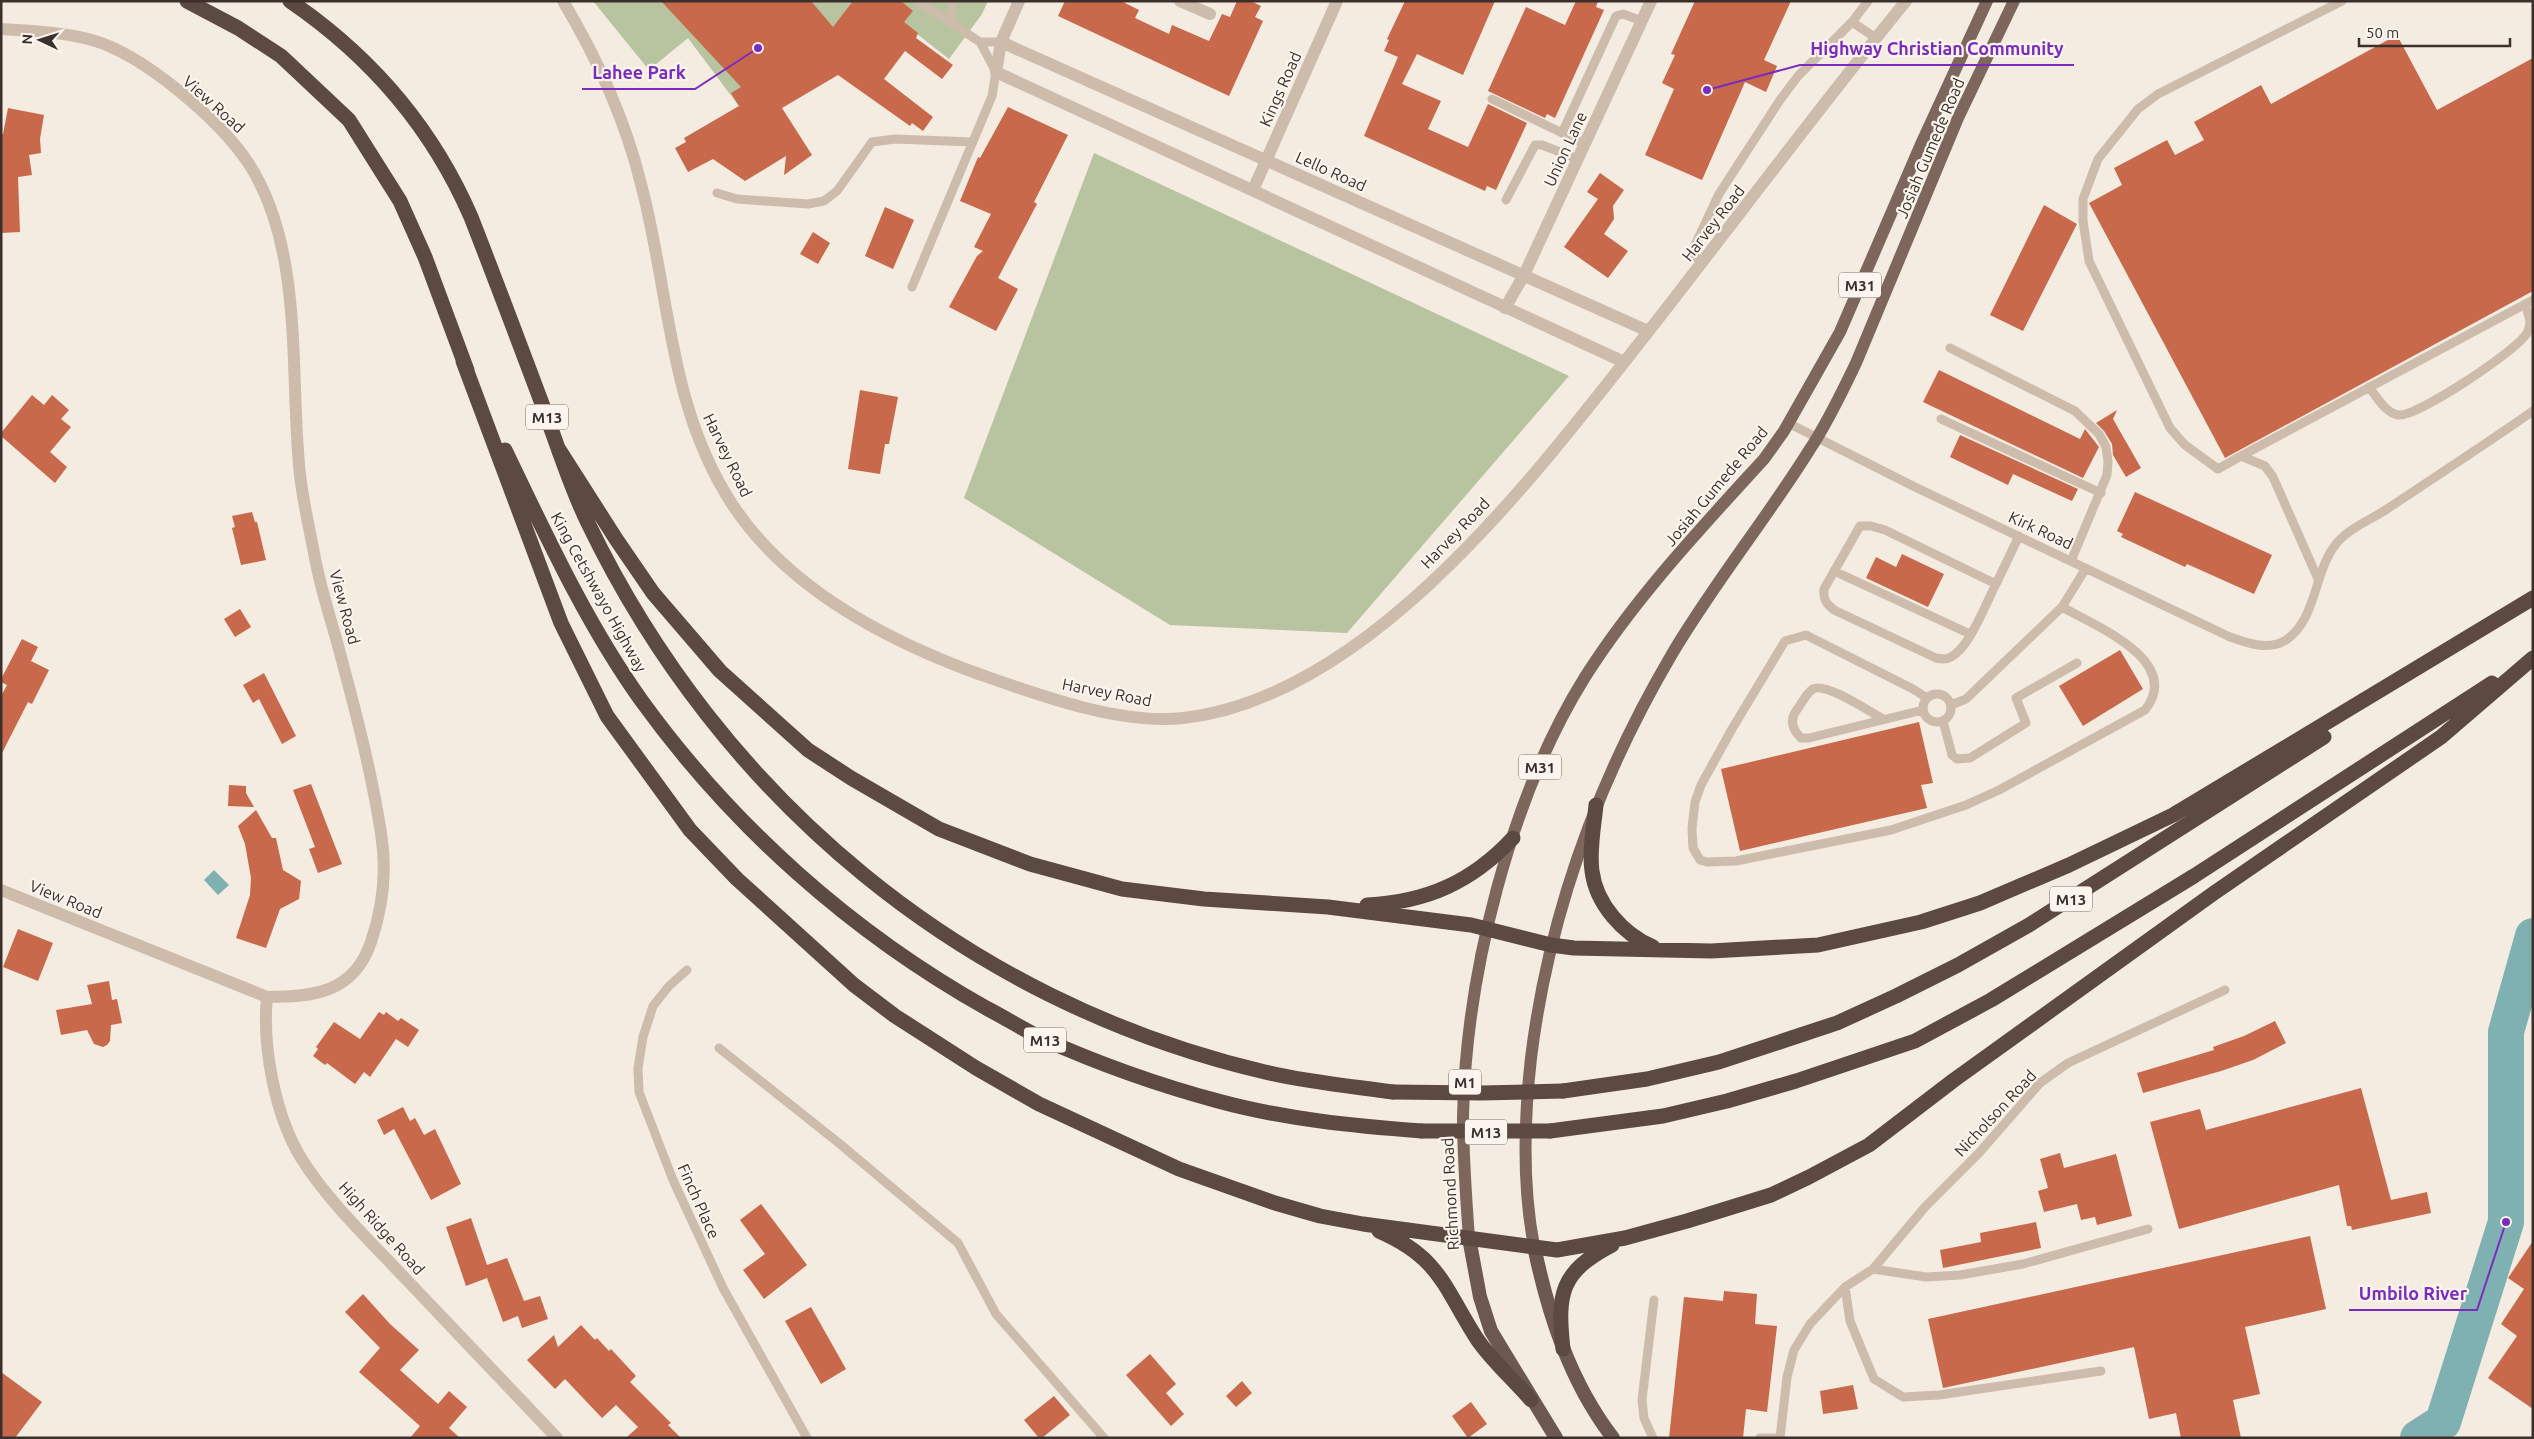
<svg xmlns="http://www.w3.org/2000/svg" width="2534" height="1439" viewBox="0 0 2534 1439" font-family="Ubuntu,sans-serif">
<style>
.green{fill:#b8c4a0}
.water{fill:#7fb0b2}
.lines{fill:none;stroke-linecap:round;stroke-linejoin:round}
.river{stroke:#7fb0b2;stroke-width:36}
.building{fill:#c8694b}
.service{stroke:#cdbbac;stroke-width:9}
.minor{stroke:#cdbbac;stroke-width:12}
.primary{stroke:#7d675c;stroke-width:12}
.trunk{stroke:#6c584f;stroke-width:14}
.motorway{stroke:#5c4a42;stroke-width:15}
.motorway-bridge{stroke:#5c4a42;stroke-width:15}
.labels{text-anchor:middle;dominant-baseline:central;stroke-width:4.5;stroke-linejoin:round;paint-order:stroke}
.shield{fill:#fbf5ee;stroke:#756b66;stroke-width:1}
.shield-label{font-size:15px;font-weight:bold;fill:#3b302b}
.street-label{font-size:16px;fill:#3b302b;stroke:#fbf5ee}
.leader{fill:none;stroke:#7b2cbf;stroke-width:2}
.callout-dot{fill:#7b2cbf;stroke:#fbf5ee;stroke-width:2}
.callout-label{font-size:18px;text-anchor:middle;font-weight:bold;fill:#7b2cbf;stroke:#fbf5ee;stroke-width:4.5;stroke-linejoin:round;paint-order:stroke}
</style>
<rect width="100%" height="100%" fill="#f4ebe1"/>
<path class="green" d="M 593,1 L 853,1 L 814,58 L 738,105 L 688,38 L 649,70 Z
M 875,1 L 988,1 L 982,14 L 949,59 Z
M 1094,153 L 1569,376 L 1347,633 L 1170,625 L 964,498 Z"/>
<path class="water" d="M 214,870 L 229,885 L 218,895 L 204,880 Z"/>
<g class="lines">
<path class="river" d="M 2418,1438 L 2443,1422 L 2506,1222 L 2506,1032 L 2533,936"/>
</g>
<path class="building" d="M 661,1 L 811,1 L 833,27 L 853,1 L 901,1 L 913,11 L 904,22 L 918,33 L 916,38 L 953,65 L 942,79 L 905,51 L 884,79 L 933,117 L 923,131 L 912,123 L 910,126 L 838,75 L 782,108 L 812,155 L 784,175 L 786,156 L 745,181 L 713,159 L 688,172 L 675,148 L 686,142 L 684,138 L 739,106 L 731,93 L 741,87 Z
M 1065,1 L 1121,1 L 1139,10 L 1135,18 L 1169,34 L 1172,25 L 1209,41 L 1222,14 L 1230,17 L 1237,1 L 1251,1 L 1261,6 L 1255,17 L 1263,21 L 1229,96 L 1058,16 Z
M 1405,1 L 1495,1 L 1463,75 L 1417,54 L 1402,84 L 1441,101 L 1428,129 L 1468,147 L 1488,104 L 1527,123 L 1496,190 L 1487,186 L 1485,191 L 1364,136 L 1398,57 L 1384,51 L 1389,40 L 1387,39 Z
M 1576,1 L 1598,1 L 1596,7 L 1604,10 L 1555,118 L 1547,114 L 1545,118 L 1488,91 L 1526,7 L 1565,25 Z
M 1695,1 L 1791,1 L 1764,60 L 1777,66 L 1766,92 L 1745,82 L 1702,180 L 1645,155 L 1674,89 L 1662,83 L 1675,55 L 1671,54 Z
M 2397,35 L 2437,110 L 2533,58 L 2533,291 L 2225,458 L 2089,203 L 2122,185 L 2114,168 L 2167,140 L 2175,155 L 2204,140 L 2194,122 L 2261,85 L 2271,104 Z
M 1008,107 L 1068,135 L 1034,202 L 1037,204 L 998,278 L 1018,289 L 996,331 L 949,307 L 977,256 L 983,251 L 974,247 L 991,214 L 960,201 L 978,157 L 980,158 Z
M 8,108 L 44,115 L 40,139 L 41,153 L 29,155 L 32,175 L 18,177 L 20,232 L 1,233 L 1,134 L 3,134 Z
M 1600,173 L 1624,190 L 1613,206 L 1614,219 L 1604,234 L 1628,251 L 1608,278 L 1564,247 L 1598,199 L 1587,192 Z
M 2044,205 L 2077,224 L 2023,331 L 1990,315 Z
M 885,207 L 914,220 L 893,269 L 865,256 Z
M 813,232 L 830,243 L 818,264 L 800,254 Z
M 1939,370 L 2080,439 L 2085,429 L 2099,447 L 2083,478 L 1923,402 Z
M 860,390 L 898,397 L 889,444 L 885,444 L 880,474 L 848,469 Z
M 32,395 L 44,405 L 52,395 L 69,410 L 61,419 L 71,427 L 50,452 L 67,467 L 55,483 L 1,436 L 1,433 Z
M 2117,410 L 2113,419 L 2141,468 L 2126,477 L 2113,455 L 2112,444 L 2104,431 L 2096,423 Z
M 1960,435 L 2078,489 L 2072,501 L 2013,474 L 2008,485 L 1950,457 Z
M 2135,492 L 2272,555 L 2254,594 L 2187,564 L 2185,567 L 2121,537 L 2123,534 L 2117,531 Z
M 252,512 L 255,522 L 257,522 L 266,560 L 241,565 L 232,528 L 235,527 L 232,516 Z
M 1902,554 L 1944,574 L 1928,607 L 1866,578 L 1876,557 L 1896,567 Z
M 240,609 L 251,627 L 235,637 L 224,619 Z
M 22,639 L 38,647 L 31,661 L 49,670 L 32,704 L 28,702 L 1,755 L 1,696 L 7,685 L 1,682 L 1,679 Z
M 2120,650 L 2143,689 L 2083,726 L 2059,686 Z
M 264,673 L 296,736 L 282,744 L 259,699 L 253,703 L 243,685 Z
M 1919,722 L 1933,783 L 1921,785 L 1927,808 L 1740,851 L 1721,769 Z
M 311,784 L 342,864 L 318,873 L 309,849 L 315,847 L 293,790 Z
M 229,785 L 246,786 L 246,793 L 254,807 L 228,806 Z
M 256,810 L 272,838 L 276,838 L 283,870 L 301,881 L 299,899 L 280,909 L 266,948 L 236,938 L 250,895 L 251,878 L 245,844 L 238,826 Z
M 18,929 L 53,943 L 38,981 L 3,967 Z
M 109,981 L 112,1000 L 117,999 L 122,1023 L 111,1025 L 110,1041 L 107,1045 L 103,1047 L 94,1044 L 87,1030 L 61,1035 L 56,1010 L 92,1004 L 87,985 Z
M 379,1012 L 384,1015 L 386,1012 L 398,1021 L 401,1018 L 419,1030 L 408,1047 L 396,1039 L 370,1077 L 364,1072 L 355,1084 L 327,1063 L 325,1065 L 313,1056 L 318,1049 L 316,1047 L 334,1022 L 360,1039 Z
M 2275,1021 L 2286,1043 L 2253,1060 L 2221,1071 L 2143,1093 L 2137,1073 L 2214,1050 L 2213,1047 L 2244,1036 Z
M 2361,1088 L 2391,1200 L 2427,1192 L 2431,1213 L 2352,1230 L 2351,1226 L 2347,1226 L 2339,1185 L 2179,1229 L 2150,1122 L 2200,1109 L 2206,1130 Z
M 403,1107 L 410,1121 L 415,1118 L 424,1135 L 435,1129 L 461,1184 L 431,1200 L 394,1129 L 384,1135 L 377,1120 Z
M 2060,1153 L 2064,1168 L 2116,1154 L 2132,1216 L 2097,1225 L 2095,1217 L 2081,1220 L 2077,1204 L 2044,1212 L 2038,1191 L 2048,1188 L 2040,1159 Z
M 761,1204 L 807,1265 L 764,1299 L 743,1270 L 765,1254 L 740,1220 Z
M 471,1218 L 487,1265 L 507,1258 L 524,1301 L 540,1296 L 548,1319 L 522,1328 L 518,1316 L 503,1322 L 487,1278 L 466,1286 L 446,1227 Z
M 2036,1222 L 2041,1248 L 1943,1268 L 1940,1250 L 1981,1242 L 1980,1233 Z
M 2310,1236 L 2326,1309 L 2245,1327 L 2260,1394 L 2233,1400 L 2241,1438 L 2181,1438 L 2176,1413 L 2149,1419 L 2134,1347 L 1943,1388 L 1928,1319 Z
M 2533,1241 L 2533,1409 L 2488,1378 L 2517,1336 L 2501,1324 L 2524,1289 L 2508,1278 Z
M 1724,1291 L 1757,1294 L 1755,1324 L 1777,1326 L 1767,1412 L 1746,1409 L 1743,1438 L 1669,1438 L 1684,1297 L 1723,1301 Z
M 363,1294 L 390,1324 L 419,1350 L 400,1370 L 438,1404 L 449,1391 L 467,1407 L 449,1428 L 460,1438 L 410,1438 L 420,1426 L 359,1372 L 380,1348 L 345,1312 Z
M 811,1307 L 846,1369 L 821,1384 L 785,1321 Z
M 581,1325 L 595,1340 L 597,1338 L 609,1351 L 611,1349 L 636,1376 L 630,1382 L 671,1423 L 668,1425 L 681,1438 L 626,1438 L 638,1427 L 616,1405 L 602,1418 L 565,1379 L 555,1389 L 527,1360 L 554,1335 L 558,1347 Z
M 1150,1354 L 1176,1384 L 1166,1393 L 1184,1414 L 1171,1426 L 1126,1375 Z
M 1,1372 L 42,1402 L 15,1438 L 1,1438 Z
M 1242,1381 L 1252,1393 L 1236,1407 L 1226,1396 Z
M 1853,1385 L 1858,1409 L 1823,1414 L 1820,1391 Z
M 1054,1396 L 1070,1415 L 1042,1438 L 1039,1438 L 1024,1420 Z
M 1471,1402 L 1487,1424 L 1468,1438 L 1452,1416 Z"/>
<g class="lines">
<path class="service" d="M 1852,22 L 1876,38
M 951,24 L 953,1
M 980,42 L 1001,42
M 1492,99 L 1585,144
M 1562,133 L 1616,16 L 1623,14 L 1642,21
M 717,193 L 737,199 L 808,204 L 824,201 L 837,191 L 872,142 L 895,139 L 972,142
M 1506,200 L 1535,145 L 1542,145 L 1578,159
M 1702,263 L 1694,255 L 1694,247 L 1719,194 L 1780,100 L 1798,76 L 1852,22 L 1868,1
M 912,287 L 992,96 L 996,72 L 980,42 L 918,1
M 1950,348 L 2075,411 L 2099,434 L 2106,447 L 2108,461 L 2107,475 L 2071,561
M 2369,387 C 2376,396 2386,414 2399,415 C 2418,416 2517,351 2527,333 C 2533,323 2528,314 2525,304
M 1941,419 L 2101,493
M 1788,423 L 1915,487 L 2230,637 C 2247,643 2269,651 2286,640 C 2321,616 2312,561 2345,535 C 2358,524 2376,517 2390,507 C 2438,475 2486,444 2533,411
M 2241,456 L 2533,300
M 1834,571 L 1970,634
M 2318,579 L 2273,477 L 2265,466 L 2241,456 L 2218,469 L 2185,445 L 2170,428 L 2089,261 L 2083,221 L 2083,199 L 2098,159 L 2138,109 L 2158,94 L 2342,1
M 1996,584 C 1986,603 1970,647 1951,657 C 1946,660 1941,659 1936,658 L 1834,610 C 1826,603 1823,600 1824,589 L 1860,526 L 1871,526 L 1885,530 L 1996,584 L 2019,536
M1923 708a14 14 0 1 1 28 0a14 14 0 1 1-28 0Z
M 1927,698 L 1913,689 L 1806,635 L 1785,641 L 1732,729 L 1701,785 L 1695,802 L 1692,828 L 1693,848 L 1700,860 L 1707,862 L 1736,861 L 1891,830 L 1966,805 L 1999,790 L 2145,710 C 2184,661 2094,625 2062,607
M 1951,705 L 1966,699 L 2062,607 L 2086,568
M 1883,719 C 1870,712 1826,682 1813,689 C 1806,693 1801,705 1796,711 C 1789,721 1793,730 1801,738 L 1809,738 L 1923,710
M 1943,721 L 1952,755 L 1957,759 L 1970,758 L 2026,723 L 2016,698 L 2077,663
M 687,970 L 669,986 L 653,1006 L 643,1037 L 638,1068 L 639,1092 L 673,1180 L 723,1288 L 807,1438
M 719,1048 L 840,1144 L 958,1243 L 996,1314 L 1104,1438
M 1873,1269 L 1926,1277 L 1960,1275 L 2023,1264 L 2148,1229
M 1845,1287 L 1850,1321 L 1874,1379 L 1903,1397 L 1939,1395 L 2101,1371
M 1653,1438 L 1644,1418 L 1642,1400 L 1654,1300
M 1760,1438 L 1776,1438
M 1780,1438 L 1787,1377 L 1794,1350 L 1810,1324 L 1845,1287 L 1873,1269 L 1925,1207 L 1979,1153 L 2040,1083 L 2068,1063 L 2225,990"/>
<path class="minor" d="M 563,1 C 597,58 625,119 641,184 C 670,293 668,406 732,504 C 787,588 888,641 979,674 C 1038,695 1120,725 1183,718 C 1372,697 1538,471 1648,332 C 1734,222 1818,109 1906,1
M 1019,1 L 1001,42 L 996,72 L 1624,362
M 1180,1 L 1210,14
M 1,29 C 32,31 63,32 92,40 C 143,54 220,120 249,164 C 305,251 289,376 300,475 C 303,501 309,527 314,553 C 319,583 329,613 337,642 C 354,705 371,769 381,833 C 387,870 383,907 371,942 C 354,993 313,997 267,997 L 1,890
M 1001,42 L 1648,331
M 1253,190 L 1337,1
M 1505,308 L 1524,275 L 1651,1
M 267,997 C 262,1046 275,1115 301,1158 C 328,1201 368,1239 403,1276 C 454,1330 506,1384 557,1438"/>
<path class="primary" d="M 1469,1238 C 1466,1197 1463,1157 1463,1116 C 1466,975 1510,797 1585,677 C 1635,598 1701,528 1764,459 L 1784,431 L 1840,332 L 1922,142 L 1987,1
M 1534,1246 C 1522,1184 1524,1120 1531,1058 C 1549,912 1598,780 1672,654 C 1714,583 1767,518 1810,449 C 1828,422 1842,392 1856,363 L 1958,118 L 2014,1"/>
<path class="trunk" d="M 1469,1238 L 1480,1297 L 1491,1331 L 1556,1438
M 1534,1246 C 1548,1314 1570,1382 1613,1438"/>
<path class="motorway" d="M 187,1 L 238,28 L 281,56 L 349,120 L 400,201 L 425,257 L 467,370
M 290,1 C 372,57 432,127 471,217 C 496,281 520,345 544,409 C 558,447 570,486 588,523 C 721,799 965,1002 1265,1072 C 1306,1082 1350,1086 1393,1092
M 463,361 L 561,623 L 607,716 L 690,830 L 737,879 L 854,985 L 895,1016 L 976,1068 L 1039,1104 L 1179,1169 L 1275,1203 L 1320,1216 L 1363,1224 L 1557,1250 L 1625,1238 L 1687,1221 L 1771,1195 L 1809,1177 L 1869,1145 L 1954,1080 L 2214,893 L 2441,737 L 2533,658
M 558,448 L 616,539 L 653,593 L 720,671 L 808,750 L 851,778 L 939,829 L 1030,864 L 1122,889 L 1204,899 L 1328,907 L 1471,925 L 1551,945 L 1574,948 L 1711,951 L 1818,945 L 1921,922 L 1980,903 L 2069,865 L 2173,815 L 2533,598
M 505,450 C 546,535 586,623 641,700 C 732,826 852,933 988,1009 C 1005,1018 1023,1029 1041,1038 C 1097,1063 1158,1085 1218,1101 C 1284,1119 1354,1126 1422,1131
M 1596,805 C 1594,826 1589,850 1592,871 C 1596,904 1623,934 1653,947
M 1367,905 C 1427,902 1472,882 1513,838
M 1563,1091 L 1647,1079 L 1719,1062 L 1837,1023 L 1896,996 L 1958,965 L 2029,925 L 2324,737
M 1550,1131 L 1663,1116 L 1727,1101 L 1796,1081 L 1915,1041 L 1991,1000 L 2194,876 L 2492,683
M 1379,1231 C 1441,1258 1444,1288 1477,1339 C 1492,1361 1514,1380 1531,1400
M 1563,1349 C 1557,1294 1560,1272 1612,1245"/>
<path class="motorway-bridge" d="M 1393,1092 L 1481,1093 L 1563,1091
M 1422,1131 L 1550,1131"/>
</g>
<g class="labels">
<g class="shield">
<rect x="1839" y="272.5" width="42" height="25" rx="4"/>
<rect x="526" y="404.5" width="42" height="25" rx="4"/>
<rect x="1519" y="754.5" width="42" height="25" rx="4"/>
<rect x="2050" y="886.5" width="42" height="25" rx="4"/>
<rect x="1024" y="1027.5" width="42" height="25" rx="4"/>
<rect x="1449" y="1069.5" width="32" height="25" rx="4"/>
<rect x="1465" y="1119.5" width="42" height="25" rx="4"/>
</g>
<g class="shield-label">
<text x="1860" y="285">M31</text>
<text x="547" y="417">M13</text>
<text x="1540" y="767">M31</text>
<text x="2071" y="899">M13</text>
<text x="1045" y="1040">M13</text>
<text x="1465" y="1082">M1</text>
<text x="1486" y="1132">M13</text>
</g>
<g class="street-label">
<text transform="translate(1280 89) rotate(-66)">Kings Road</text>
<text transform="translate(214 104) rotate(42)">View Road</text>
<text transform="translate(1930 148) rotate(-67)">Josiah Gumede Road</text>
<text transform="translate(1565 149) rotate(-65)">Union Lane</text>
<text transform="translate(1331 171) rotate(24)">Lello Road</text>
<text transform="translate(1713 223) rotate(-52)">Harvey Road</text>
<text transform="translate(728 455) rotate(64)">Harvey Road</text>
<text transform="translate(1716 486) rotate(-50)">Josiah Gumede Road</text>
<text transform="translate(2041 530) rotate(25)">Kirk Road</text>
<text transform="translate(1455 533) rotate(-46)">Harvey Road</text>
<text transform="translate(599 592) rotate(61)">King Cetshwayo Highway</text>
<text transform="translate(345 607) rotate(75)">View Road</text>
<text transform="translate(1107 692) rotate(11)">Harvey Road</text>
<text transform="translate(66 899) rotate(22)">View Road</text>
<text transform="translate(1995 1113) rotate(-47)">Nicholson Road</text>
<text transform="translate(1450 1194) rotate(-93)">Richmond Road</text>
<text transform="translate(699 1201) rotate(66)">Finch Place</text>
<text transform="translate(382 1228) rotate(48)">High Ridge Road</text>
</g>
</g>
<path class="leader" d="M1707 90L1800 65H2074M758 48L695 89H582M2506 1222L2477 1310H2349"/>
<g class="callout-dot">
<circle cx="1707" cy="90" r="5"/>
<circle cx="758" cy="48" r="5"/>
<circle cx="2506" cy="1222" r="5"/>
</g>
<g class="callout-label">
<text x="1937" y="55">Highway Christian Community</text>
<text x="639" y="79">Lahee Park</text>
<text x="2413" y="1300">Umbilo River</text>
</g>
<rect width="2534" height="1439" fill="none" stroke="#3b302b" stroke-width="5"/>
<g transform="translate(40 40) rotate(274)" stroke="#fbf5ee" stroke-width="4" paint-order="stroke">
<path d="M0-4L9 19L0 12L-9 19Z" fill="#3b302b"/>
<text y="-8" font-size="14" font-weight="bold" text-anchor="middle" fill="#3b302b">N</text>
</g>
<path d="M2359 38v8h151v-8" fill="none" stroke="#3b302b" stroke-width="2.5"/>
<text x="2366" y="38" font-size="15" fill="#3b302b" stroke="#fbf5ee" stroke-width="4" paint-order="stroke">50 m</text>
</svg>
